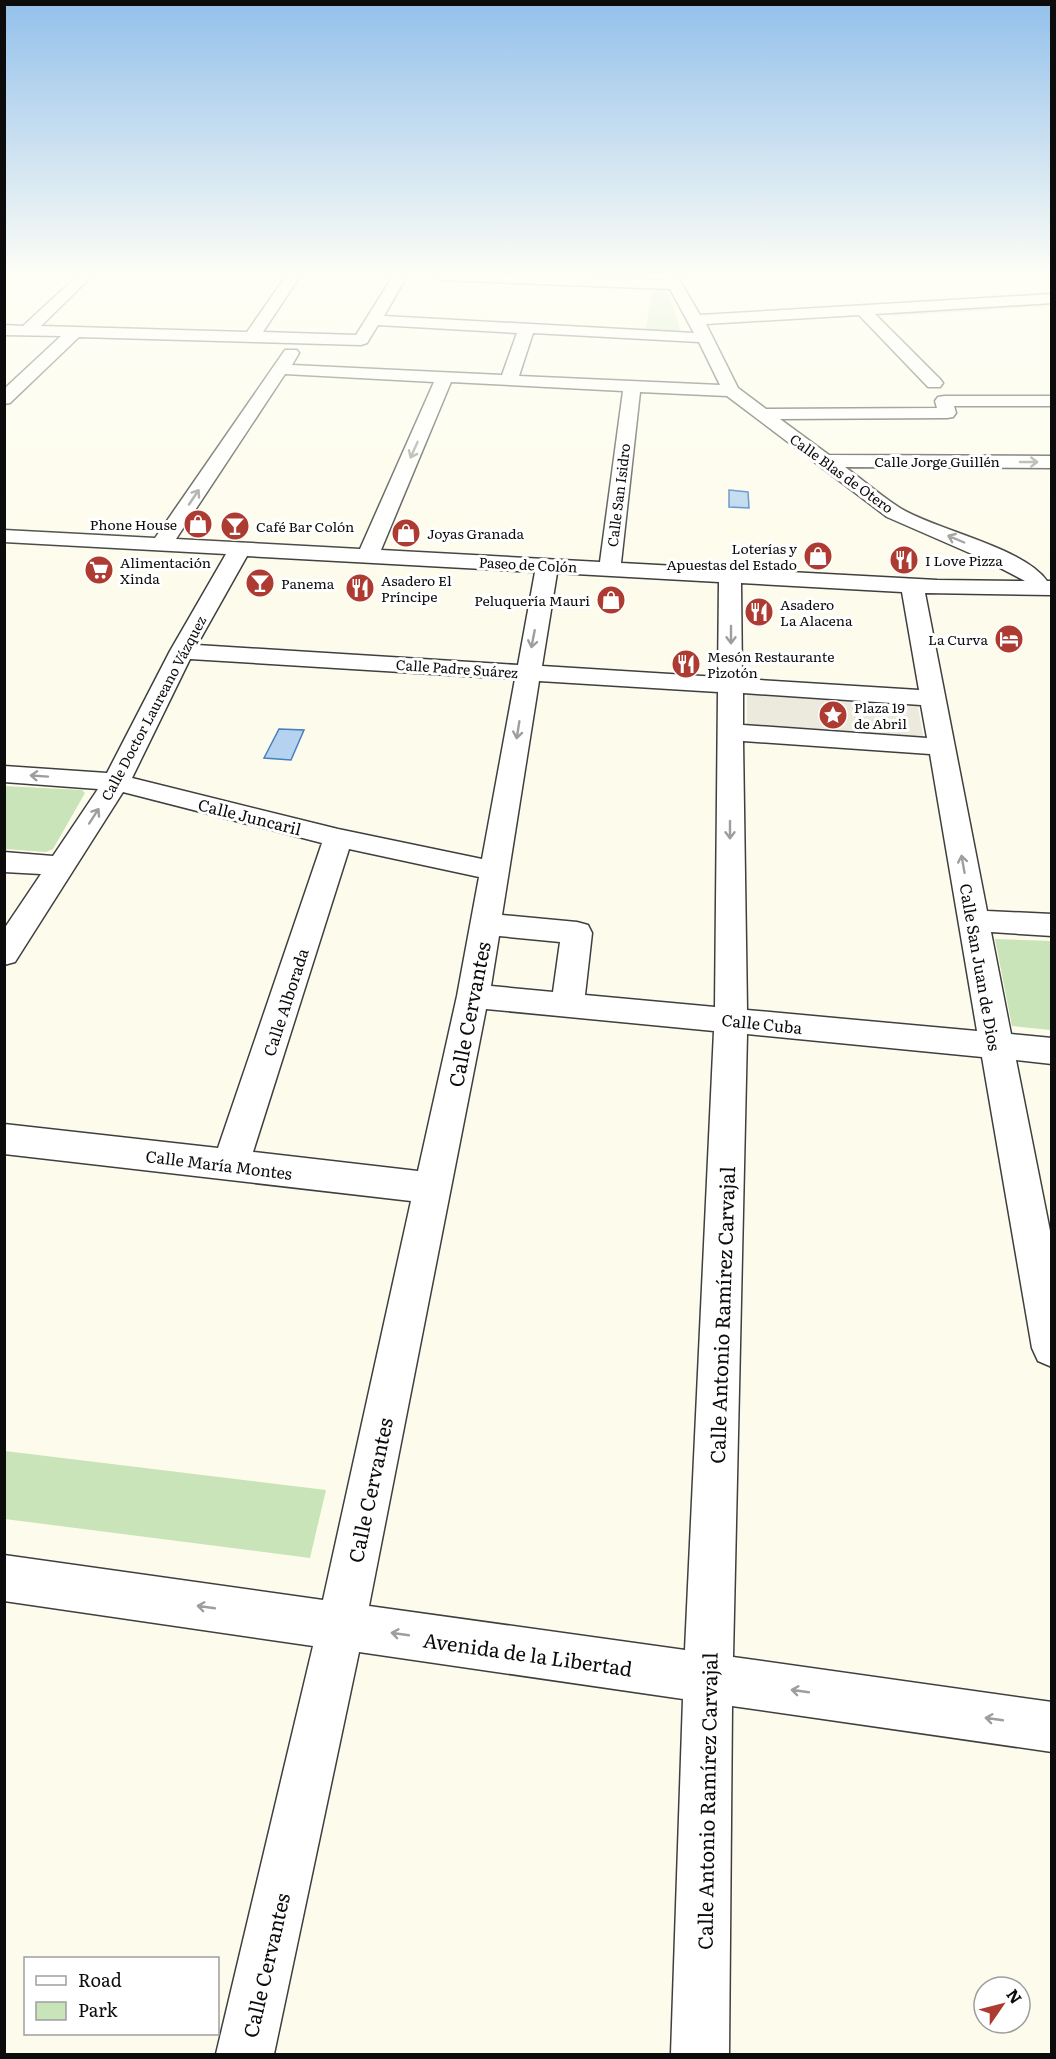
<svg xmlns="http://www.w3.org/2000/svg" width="1056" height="2059" viewBox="0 0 1056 2059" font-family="Literata,serif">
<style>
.green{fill:#cae4b9}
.plaza{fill:#eceadc}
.water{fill:#b5d3f0;stroke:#447fbf;stroke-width:1.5}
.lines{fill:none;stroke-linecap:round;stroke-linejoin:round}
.minor-casing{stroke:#3f3f3f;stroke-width:3}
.minor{fill:#fff;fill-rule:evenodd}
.oneway{stroke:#9e9e9e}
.labels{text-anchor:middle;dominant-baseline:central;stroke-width:6;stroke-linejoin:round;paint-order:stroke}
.far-street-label{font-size:14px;fill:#0c0c0c;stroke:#fff}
.far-poi-label{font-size:14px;fill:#0c0c0c;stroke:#fff;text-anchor:start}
.street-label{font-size:16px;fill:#0c0c0c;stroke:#fff}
.near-street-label{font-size:20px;fill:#0c0c0c;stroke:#fff}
</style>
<rect width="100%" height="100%" fill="#fdfcec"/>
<path class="green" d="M 652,290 L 665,291 L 669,294 L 681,331 L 646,330 Z
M 1044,303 L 1049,306 L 892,316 L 888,313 Z
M 4,786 L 82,790 L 85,793 L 53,849 L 46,852 L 5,849 Z
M 995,939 L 1051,941 L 1051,1030 L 1012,1026 Z
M 5,1451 L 326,1490 L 310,1558 L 5,1519 Z"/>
<path class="plaza" d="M 747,687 L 916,697 L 925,745 L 747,734 Z"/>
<path class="water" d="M 729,490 L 748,492 L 749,508 L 729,507 Z
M 279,729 L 304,730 L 291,760 L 264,758 Z"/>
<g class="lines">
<g class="minor-casing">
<path id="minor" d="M 77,276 L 92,276 L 41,326 L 247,332 L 286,276 L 300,276 L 263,332 L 356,335 L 393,276 L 407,276 L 384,316 L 694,333 L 670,289 L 440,280 L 433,276 L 551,276 L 665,280 L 663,276 L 677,276 L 700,315 L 1052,294 L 1052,303 L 875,314 L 940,379 L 943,383 L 940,387 L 928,387 L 859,315 L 706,324 L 738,388 L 766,409 L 937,408 L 935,401 L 938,397 L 944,396 L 1052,396 L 1052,406 L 954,406 L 956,413 L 953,417 L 947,418 L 780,419 L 829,455 L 1052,456 L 1052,468 L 845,467 C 863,480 881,496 900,508 C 938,531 1023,547 1047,581 L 1052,581 L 1052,595 L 925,593 L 987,911 L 1052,914 L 1052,936 L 991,932 L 1011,1034 L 1052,1038 L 1052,1064 L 1016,1060 L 1052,1241 L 1052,1367 L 1038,1361 L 1032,1348 L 982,1057 L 747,1034 L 733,1657 L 1052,1702 L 1052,1752 L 732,1706 L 729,2054 L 671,2054 L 683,1699 L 359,1652 L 274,2054 L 216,2054 L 313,1646 L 4,1601 L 4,1555 L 323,1600 L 411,1201 L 4,1154 L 4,1124 L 218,1148 L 322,843 L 123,792 L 15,962 L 4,965 L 4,929 L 41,874 L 4,872 L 4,852 L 53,856 L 98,789 L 4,782 L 4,766 L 107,773 L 170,651 L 226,554 L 4,542 L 4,530 L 155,538 L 285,350 L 297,350 L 299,353 L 292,365 L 502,375 L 517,333 L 378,325 L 367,343 L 361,345 L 79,337 L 10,403 L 4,404 L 4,389 L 61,336 L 4,335 L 4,325 L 23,326 ZM 533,333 L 699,342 L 720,385 L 519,376 ZM 285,374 L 434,382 L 360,549 L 176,539 ZM 451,382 L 623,391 L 600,562 L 381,550 ZM 640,392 L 727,396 L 887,517 L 981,558 L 1025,581 L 937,580 L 621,563 ZM 247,556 L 535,572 L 518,665 L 197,645 ZM 557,573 L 719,582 L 718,677 L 542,666 ZM 741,583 L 902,592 L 919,690 L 742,679 ZM 190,659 L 515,679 L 482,859 L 338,829 L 132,778 ZM 539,681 L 718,692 L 715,1007 L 585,995 L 592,933 L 588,925 L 577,922 L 502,915 ZM 743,693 L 921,705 L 927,738 L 743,725 ZM 743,741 L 930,754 L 977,1031 L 747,1010 ZM 349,849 L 479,877 L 457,996 L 418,1171 L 253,1152 ZM 499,936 L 560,942 L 553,992 L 491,986 ZM 486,1009 L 714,1031 L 685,1650 L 369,1606 Z"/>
</g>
<use href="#minor" class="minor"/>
</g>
<defs><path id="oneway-shaft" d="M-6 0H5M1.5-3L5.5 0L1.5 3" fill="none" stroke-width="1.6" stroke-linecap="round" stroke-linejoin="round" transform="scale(1.5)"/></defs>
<g class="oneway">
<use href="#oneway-shaft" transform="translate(414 450) rotate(114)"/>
<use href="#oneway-shaft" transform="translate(1029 462)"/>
<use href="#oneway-shaft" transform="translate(194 497) rotate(-56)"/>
<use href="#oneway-shaft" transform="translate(956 539) rotate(-157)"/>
<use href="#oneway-shaft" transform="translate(731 635) rotate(90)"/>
<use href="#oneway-shaft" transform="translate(533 639) rotate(101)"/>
<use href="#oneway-shaft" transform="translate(518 730) rotate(99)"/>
<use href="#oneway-shaft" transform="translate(39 776) rotate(-176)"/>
<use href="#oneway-shaft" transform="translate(94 816) rotate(-57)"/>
<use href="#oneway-shaft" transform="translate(730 830) rotate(90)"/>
<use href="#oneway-shaft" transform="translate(963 864) rotate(-100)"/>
<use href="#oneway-shaft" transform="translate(206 1607) rotate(-172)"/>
<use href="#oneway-shaft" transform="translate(400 1634) rotate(-172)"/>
<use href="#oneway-shaft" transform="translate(800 1691) rotate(-172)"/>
<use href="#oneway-shaft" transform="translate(994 1719) rotate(-172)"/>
</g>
<linearGradient id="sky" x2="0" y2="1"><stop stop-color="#93c0eb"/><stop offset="0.49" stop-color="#fefef6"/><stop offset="1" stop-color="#fefef6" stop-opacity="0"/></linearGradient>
<rect width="1056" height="564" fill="url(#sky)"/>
<defs>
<g id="shop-disc" transform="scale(1.5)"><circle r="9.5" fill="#ad3b32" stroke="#fff"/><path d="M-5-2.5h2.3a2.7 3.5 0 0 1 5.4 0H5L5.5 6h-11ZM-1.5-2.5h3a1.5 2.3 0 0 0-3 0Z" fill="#fff"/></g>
<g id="bar-disc" transform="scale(1.5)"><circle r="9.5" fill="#ad3b32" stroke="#fff"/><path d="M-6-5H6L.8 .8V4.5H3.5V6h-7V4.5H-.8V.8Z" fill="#fff"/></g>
<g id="restaurant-disc" transform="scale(1.5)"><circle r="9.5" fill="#ad3b32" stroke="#fff"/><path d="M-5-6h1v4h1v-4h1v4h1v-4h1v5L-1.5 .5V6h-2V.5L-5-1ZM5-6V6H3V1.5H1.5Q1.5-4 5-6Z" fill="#fff"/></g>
<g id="supermarket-disc" transform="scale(1.5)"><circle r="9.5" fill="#ad3b32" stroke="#fff"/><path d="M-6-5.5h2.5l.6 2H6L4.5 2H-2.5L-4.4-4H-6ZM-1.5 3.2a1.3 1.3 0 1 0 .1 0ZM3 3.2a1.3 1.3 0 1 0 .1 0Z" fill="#fff"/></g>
<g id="hotel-disc" transform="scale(1.5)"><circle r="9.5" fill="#ad3b32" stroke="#fff"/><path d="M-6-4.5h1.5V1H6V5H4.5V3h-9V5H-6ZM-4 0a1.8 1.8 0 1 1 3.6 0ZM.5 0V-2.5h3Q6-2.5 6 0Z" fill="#fff"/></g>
<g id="sight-disc" transform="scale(1.5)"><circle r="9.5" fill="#ad3b32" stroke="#fff"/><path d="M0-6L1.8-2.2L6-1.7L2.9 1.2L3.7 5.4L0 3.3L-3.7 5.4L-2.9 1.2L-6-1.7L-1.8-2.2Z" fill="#fff"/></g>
</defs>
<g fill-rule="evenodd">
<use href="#shop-disc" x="198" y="524"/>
<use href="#bar-disc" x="235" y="526"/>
<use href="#shop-disc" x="406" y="533"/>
<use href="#shop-disc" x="818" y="556"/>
<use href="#restaurant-disc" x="904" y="560"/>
<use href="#supermarket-disc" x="99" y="570"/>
<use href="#bar-disc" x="260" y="583"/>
<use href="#restaurant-disc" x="360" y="588"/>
<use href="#shop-disc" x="611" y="600"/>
<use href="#restaurant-disc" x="759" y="612"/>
<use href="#hotel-disc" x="1009" y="639"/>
<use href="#restaurant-disc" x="686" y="664"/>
<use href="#sight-disc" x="833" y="715"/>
</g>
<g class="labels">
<g class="far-street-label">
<text x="937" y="461">Calle Jorge Guillén</text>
<text transform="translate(842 473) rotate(36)">Calle Blas de Otero</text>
<text transform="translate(618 495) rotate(-83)">Calle San Isidro</text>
<text transform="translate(528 564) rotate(3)">Paseo de Colón</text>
<text transform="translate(457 668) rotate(4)">Calle Padre Suárez</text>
<text transform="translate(153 708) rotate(-62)">Calle Doctor Laureano Vázquez</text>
</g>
<g class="far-poi-label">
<text x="177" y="524" text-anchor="end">Phone House</text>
<text x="256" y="526">Café Bar Colón</text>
<text x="427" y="533">Joyas Granada</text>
<text x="797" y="548" text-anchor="end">Loterías y<tspan x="797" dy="16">Apuestas del Estado</tspan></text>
<text x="925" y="560">I Love Pizza</text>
<text x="120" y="562">Alimentación<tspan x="120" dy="16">Xinda</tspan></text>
<text x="381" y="580">Asadero El<tspan x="381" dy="16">Príncipe</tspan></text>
<text x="281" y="583">Panema</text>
<text x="590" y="600" text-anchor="end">Peluquería Mauri</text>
<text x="780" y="604">Asadero<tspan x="780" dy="16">La Alacena</tspan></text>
<text x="988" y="639" text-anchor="end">La Curva</text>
<text x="707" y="656">Mesón Restaurante<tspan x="707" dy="16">Pizotón</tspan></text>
<text x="854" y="707">Plaza 19<tspan x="854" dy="16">de Abril</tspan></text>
</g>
<g class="street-label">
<text transform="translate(250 816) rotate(14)">Calle Juncaril</text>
<text transform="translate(981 967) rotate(80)">Calle San Juan de Dios</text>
<text transform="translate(285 1002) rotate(-72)">Calle Alborada</text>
<text transform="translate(762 1023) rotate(6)">Calle Cuba</text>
<text transform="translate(219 1164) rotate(7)">Calle María Montes</text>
</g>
<g class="near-street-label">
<text transform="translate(468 1014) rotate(-79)">Calle Cervantes</text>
<text transform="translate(721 1315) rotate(-88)">Calle Antonio Ramírez Carvajal</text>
<text transform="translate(369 1490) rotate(-78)">Calle Cervantes</text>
<text transform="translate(528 1653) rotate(8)">Avenida de la Libertad</text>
<text transform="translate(706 1801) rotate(-89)">Calle Antonio Ramírez Carvajal</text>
<text transform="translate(265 1965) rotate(-77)">Calle Cervantes</text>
</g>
</g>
<rect width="1056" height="2059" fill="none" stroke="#0c0c0c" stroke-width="12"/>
<rect x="24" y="1957" width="195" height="78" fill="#ffffff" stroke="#9e9e9e" stroke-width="1.5"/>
<rect x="36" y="1976" width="30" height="9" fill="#ffffff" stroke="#9e9e9e" stroke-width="1.5"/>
<text x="78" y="1987" font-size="18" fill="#0c0c0c">Road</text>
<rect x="36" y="2002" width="30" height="18" fill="#cae4b9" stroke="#9e9e9e" stroke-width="1.5"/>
<text x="78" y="2017" font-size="18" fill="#0c0c0c">Park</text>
<g transform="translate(1002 2005) rotate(55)"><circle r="28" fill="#ffffff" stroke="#9e9e9e" stroke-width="1.5"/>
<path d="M0-4.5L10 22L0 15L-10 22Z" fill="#ad3b32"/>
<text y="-9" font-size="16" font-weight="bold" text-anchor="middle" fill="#0c0c0c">N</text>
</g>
</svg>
